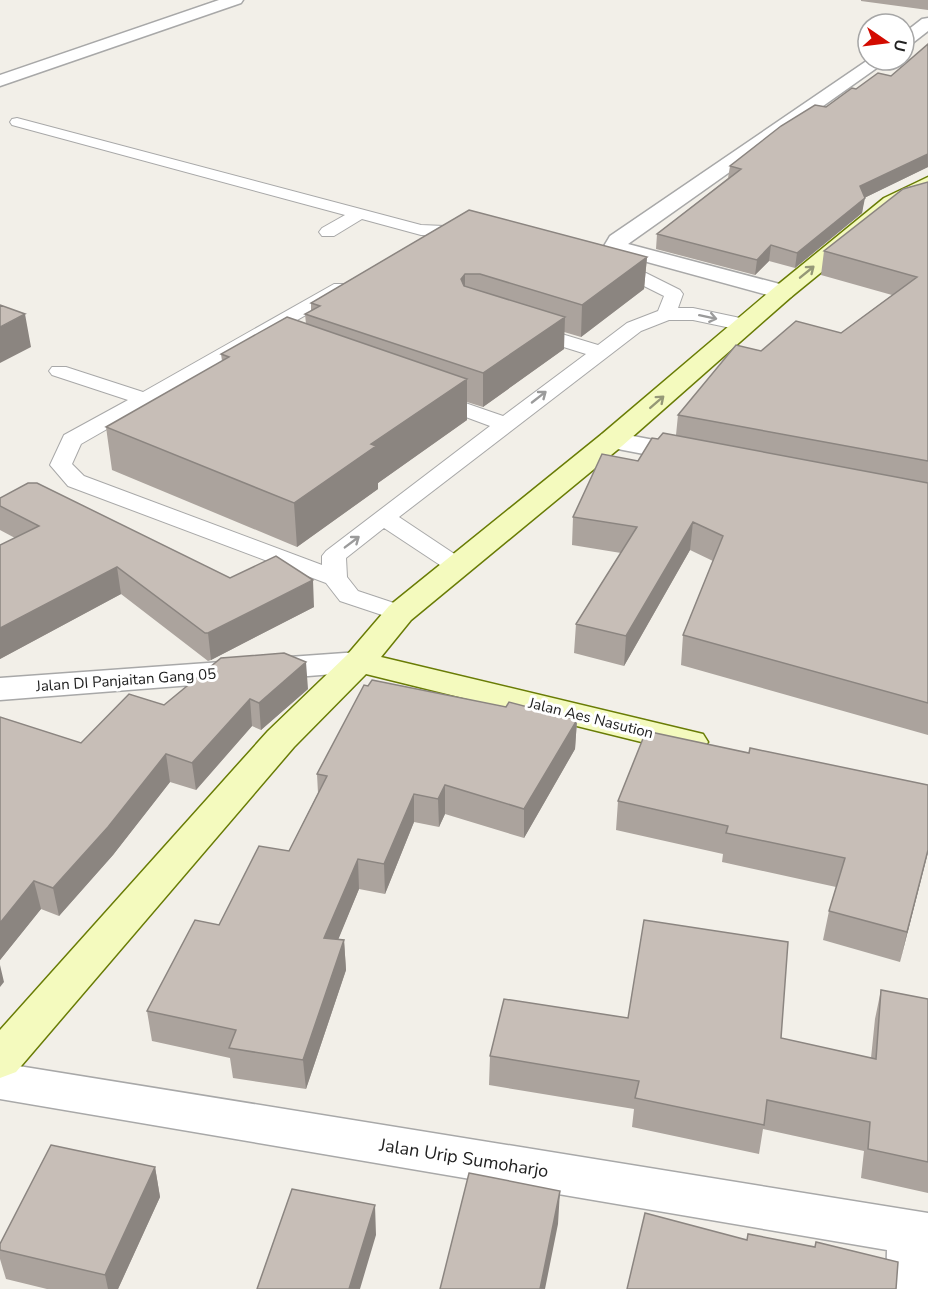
<svg xmlns="http://www.w3.org/2000/svg" width="928" height="1289" viewBox="0 0 928 1289" font-family="'Nunito Sans',sans-serif">
<style>
.lines{fill:none;stroke-linecap:round;stroke-linejoin:round}
.lane-casing{stroke:#a8a8a8;stroke-width:2}
.street-casing{stroke:#a8a8a8;stroke-width:3}
.secondary-casing{stroke:#697c05;stroke-width:3}
.lane{fill:#fff;fill-rule:evenodd}
.street{fill:#fff;fill-rule:evenodd}
.secondary{fill:#f4fabe;fill-rule:evenodd}
.wall{fill:#aba39d}
.shaded-wall{fill:#8b8580}
.building{fill:#c7beb7;stroke:#8b8580;stroke-width:1.5}
.oneway{stroke:#959877}
.oneway2{stroke:#9b9b9b}
.labels{text-anchor:middle;dominant-baseline:central;stroke-width:6;stroke-linejoin:round;paint-order:stroke}
.street-label{font-size:15px;fill:#212121;stroke:#fff}
.near-street-label{font-size:18px;fill:#212121;stroke:#fff}
</style>
<rect width="100%" height="100%" fill="#f2efe8"/>
<g class="lines">
<g class="lane-casing">
<path id="lane" d="M 17,118 L 421,225 L 468,227 L 474,228 L 477,232 L 474,236 L 468,237 L 421,235 L 362,219 L 334,236 L 322,236 L 319,232 L 322,228 L 345,215 L 12,125 L 10,122 L 12,119 Z
M 613,265 L 646,273 L 680,290 L 683,294 L 678,308 L 693,308 L 745,319 L 752,321 L 754,325 L 752,329 L 745,331 L 693,320 L 669,320 L 641,331 L 399,517 L 465,561 L 469,566 L 465,571 L 457,573 L 449,571 L 384,528 L 346,558 L 347,577 L 358,591 L 409,608 L 412,613 L 409,618 L 400,620 L 391,618 L 340,601 L 326,583 L 68,486 L 50,465 L 64,435 L 128,400 L 52,375 L 49,371 L 52,367 L 66,367 L 143,392 L 334,284 L 346,284 L 349,288 L 346,292 L 81,444 L 72,464 L 84,476 L 322,565 L 322,556 L 326,551 L 490,426 L 428,403 L 425,399 L 428,395 L 435,393 L 442,395 L 503,416 L 586,354 L 525,335 L 522,331 L 525,327 L 532,325 L 598,345 L 627,323 L 658,311 L 664,296 L 634,281 L 607,274 L 604,270 L 607,266 Z"/>
</g>
<g class="street-casing">
<path id="street" d="M 219,0 L 243,0 L 241,3 L 0,86 L 0,75 Z
M 928,18 L 928,31 L 910,45 L 904,46 L 904,33 L 922,19 Z
M 868,60 L 888,60 L 628,244 L 791,287 L 795,292 L 791,297 L 783,299 L 775,297 L 607,251 L 604,246 L 610,236 Z
M 612,432 L 701,449 L 705,455 L 701,461 L 691,463 L 602,446 L 598,440 L 602,434 Z
M 359,652 L 371,655 L 376,662 L 371,669 L 359,672 L 0,700 L 0,678 Z
M 0,1063 L 928,1213 L 928,1289 L 886,1289 L 887,1250 L 0,1099 Z"/>
</g>
<g class="secondary-casing">
<path id="secondary" d="M 928,177 L 928,192 L 900,208 L 791,297 L 622,446 L 411,620 L 381,657 L 703,734 L 708,742 L 703,750 L 690,754 L 366,674 L 294,747 L 16,1072 L 0,1078 L 0,1030 L 268,731 L 347,655 L 389,606 L 602,434 L 775,287 L 884,198 Z"/>
</g>
<use href="#lane" class="lane"/>
<use href="#street" class="street"/>
<use href="#secondary" class="secondary"/>
</g>
<path class="wall" d="M 861,0 L 928,0 L 928,10 L 861,1 Z
M 928,44 L 928,167 L 864,198 L 862,213 L 795,268 L 769,261 L 755,275 L 656,249 L 657,234 L 728,178 L 730,166 L 856,89 L 891,76 Z
M 928,182 L 928,735 L 681,665 L 683,635 L 713,561 L 690,550 L 624,666 L 574,653 L 576,624 L 621,553 L 572,545 L 573,517 L 638,461 L 658,439 L 676,435 L 678,415 L 761,351 L 841,333 L 892,295 L 821,275 L 824,251 Z
M 469,210 L 647,257 L 644,289 L 581,337 L 564,332 L 564,349 L 483,407 L 467,402 L 467,420 L 378,483 L 378,489 L 297,547 L 112,470 L 106,427 L 222,361 L 221,354 L 306,324 L 305,314 L 311,311 L 311,303 Z
M 0,498 L 230,578 L 314,607 L 211,660 L 208,661 L 121,594 L 0,659 L 0,545 L 15,538 L 0,530 Z
M 368,686 L 577,720 L 575,749 L 524,838 L 445,814 L 439,827 L 414,822 L 385,894 L 359,889 L 338,939 L 344,940 L 346,970 L 306,1089 L 233,1078 L 230,1058 L 152,1041 L 147,1011 L 219,925 L 289,851 L 318,793 L 317,774 Z
M 308,689 L 261,730 L 252,726 L 196,790 L 170,782 L 113,855 L 59,916 L 41,909 L 0,960 L 0,717 L 81,743 L 164,705 Z
M 749,753 L 928,785 L 928,852 L 900,962 L 823,940 L 829,911 L 836,887 L 722,862 L 723,854 L 616,830 L 618,801 Z
M 881,990 L 928,999 L 928,1193 L 861,1178 L 864,1151 L 763,1129 L 759,1154 L 632,1127 L 634,1109 L 489,1085 L 490,1056 L 628,1018 L 781,1038 L 871,1058 L 875,1019 Z
M 155,1167 L 160,1197 L 118,1289 L 47,1289 L 6,1279 L 0,1259 L 0,1244 Z"/>
<path class="shaded-wall" d="M 928,154 L 928,167 L 858,201 L 860,186 Z
M 865,198 L 862,213 L 795,268 L 797,253 Z
M 771,245 L 769,261 L 755,275 L 757,260 Z
M 647,257 L 644,289 L 581,337 L 582,305 Z
M 465,274 L 465,306 L 461,279 Z
M 25,314 L 31,347 L 0,363 L 0,327 Z
M 565,317 L 564,349 L 483,407 L 483,373 Z
M 467,379 L 467,420 L 378,483 L 378,489 L 297,547 L 294,503 L 371,444 Z
M 693,522 L 690,550 L 624,666 L 626,636 Z
M 117,567 L 121,594 L 0,659 L 0,628 Z
M 313,580 L 314,607 L 211,660 L 208,633 Z
M 306,662 L 308,689 L 261,730 L 259,703 Z
M 250,699 L 252,726 L 196,790 L 192,763 Z
M 577,720 L 575,749 L 524,838 L 524,809 Z
M 166,754 L 170,782 L 113,855 L 59,916 L 53,888 Z
M 445,785 L 445,814 L 439,827 L 438,799 Z
M 414,794 L 414,822 L 385,894 L 384,864 Z
M 928,850 L 928,852 L 900,962 L 907,932 Z
M 358,859 L 359,889 L 327,967 L 324,938 Z
M 34,881 L 41,909 L 0,960 L 0,923 Z
M 344,940 L 346,970 L 306,1089 L 303,1060 Z
M 0,965 L 4,982 L 0,987 Z
M 155,1167 L 160,1197 L 118,1289 L 108,1289 L 105,1275 Z
M 560,1191 L 558,1224 L 545,1289 L 540,1289 Z
M 375,1205 L 376,1235 L 360,1289 L 349,1289 Z"/>
<path class="building" d="M 928,44 L 928,154 L 860,186 L 865,198 L 797,253 L 771,245 L 757,260 L 657,234 L 741,169 L 730,166 L 781,126 L 815,105 L 826,107 L 852,88 L 856,89 L 878,73 L 891,76 Z
M 928,182 L 928,461 L 678,415 L 736,345 L 761,351 L 796,321 L 841,333 L 917,277 L 824,251 L 903,189 Z
M 469,210 L 647,257 L 582,305 L 480,274 L 465,274 L 461,279 L 464,286 L 565,317 L 483,373 L 305,314 L 320,306 L 311,303 Z
M 0,305 L 25,314 L 0,327 Z
M 287,317 L 467,379 L 371,444 L 376,446 L 294,503 L 106,427 L 229,357 L 221,354 Z
M 663,433 L 928,483 L 928,703 L 683,635 L 723,536 L 693,522 L 626,636 L 576,624 L 637,527 L 573,517 L 602,454 L 638,461 L 652,438 L 658,439 Z
M 28,483 L 37,483 L 230,578 L 276,556 L 313,580 L 208,633 L 205,633 L 117,567 L 0,628 L 0,545 L 39,526 L 0,506 L 0,498 Z
M 284,653 L 306,662 L 259,703 L 250,699 L 192,763 L 166,754 L 108,827 L 53,888 L 34,881 L 0,923 L 0,717 L 81,743 L 129,694 L 164,705 L 221,658 Z
M 372,680 L 506,707 L 509,702 L 577,720 L 524,809 L 445,785 L 438,799 L 414,794 L 384,864 L 358,859 L 324,938 L 344,940 L 303,1060 L 229,1048 L 236,1030 L 147,1011 L 195,920 L 219,925 L 259,846 L 289,851 L 327,776 L 317,774 L 364,685 L 368,686 Z
M 646,731 L 749,753 L 750,748 L 928,785 L 928,850 L 907,932 L 829,911 L 845,858 L 726,833 L 728,826 L 618,801 Z
M 644,920 L 788,942 L 781,1038 L 876,1059 L 881,990 L 928,999 L 928,1162 L 868,1149 L 870,1122 L 767,1100 L 764,1125 L 635,1098 L 639,1081 L 490,1056 L 504,999 L 628,1018 Z
M 51,1145 L 155,1167 L 105,1275 L 0,1250 L 0,1244 Z
M 469,1173 L 560,1191 L 540,1289 L 440,1289 Z
M 292,1189 L 375,1205 L 349,1289 L 257,1289 Z
M 645,1213 L 747,1240 L 748,1234 L 815,1247 L 816,1242 L 898,1262 L 896,1289 L 627,1289 Z"/>
<defs><path id="oneway-shaft" d="M-6 0H5M1.5-3L5.5 0L1.5 3" fill="none" stroke-width="1.6" stroke-linecap="round" stroke-linejoin="round" transform="scale(1.5)"/></defs>
<g class="oneway">
<use href="#oneway-shaft" transform="translate(807 272) rotate(-39)"/>
<use href="#oneway-shaft" transform="translate(657 402) rotate(-41)"/>
</g>
<g class="oneway2">
<use href="#oneway-shaft" transform="translate(708 317) rotate(12)"/>
<use href="#oneway-shaft" transform="translate(539 397) rotate(-38)"/>
<use href="#oneway-shaft" transform="translate(352 542) rotate(-37)"/>
</g>
<g class="labels">
<g class="street-label">
<text transform="translate(126 680) rotate(-4)">Jalan DI Panjaitan Gang 05</text>
<text transform="translate(591 718) rotate(14)">Jalan Aes Nasution</text>
</g>
<g class="near-street-label">
<text transform="translate(464 1158) rotate(9)">Jalan Urip Sumoharjo</text>
</g>
</g>
<g transform="translate(886 42) rotate(104)"><circle r="28" fill="#ffffff" stroke="#a6a6a6" stroke-width="1.5"/>
<path d="M0-4.5L10 22L0 15L-10 22Z" fill="#d30b00"/>
<text y="-9" font-size="16" font-weight="bold" text-anchor="middle" fill="#212121">U</text>
</g>
</svg>
